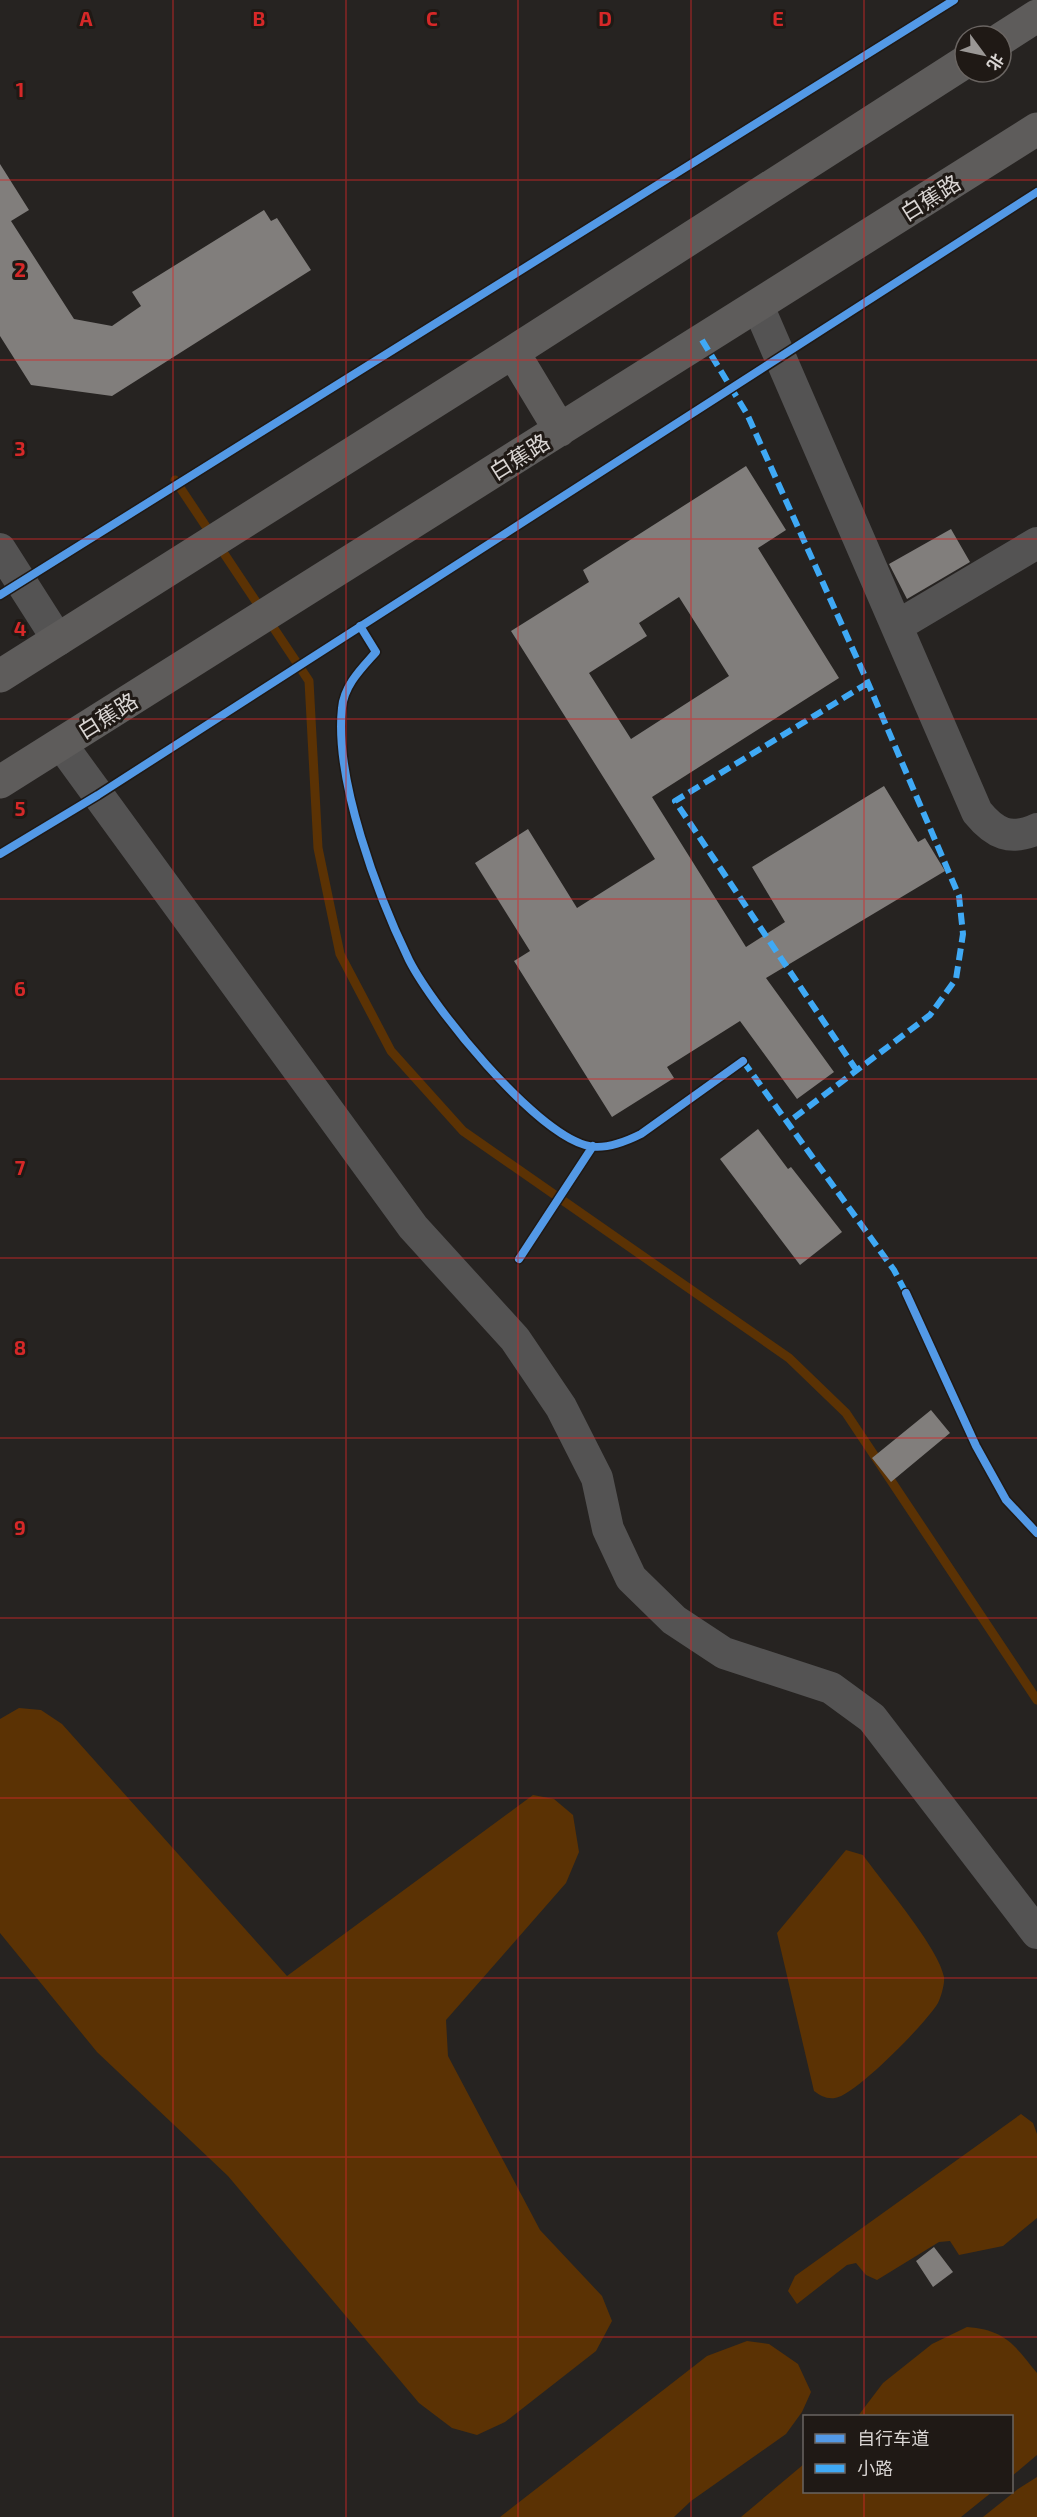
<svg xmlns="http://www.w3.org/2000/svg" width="1037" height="2517" viewBox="0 0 1037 2517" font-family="'Exo 2','Noto Sans SC',sans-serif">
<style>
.water{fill:#5b3204}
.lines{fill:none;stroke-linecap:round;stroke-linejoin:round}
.stream{stroke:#5b3204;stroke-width:9}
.building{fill:#817e7c;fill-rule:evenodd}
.street{stroke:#545353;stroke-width:32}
.primary{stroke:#5e5c5b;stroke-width:33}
.quiet{stroke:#3fa9f5;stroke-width:6;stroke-dasharray:12 6;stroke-linecap:butt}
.cycleway-casing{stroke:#1f1915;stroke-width:11}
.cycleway{stroke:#5399e6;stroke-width:8}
.grid{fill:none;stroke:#d62828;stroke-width:1.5;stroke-opacity:0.55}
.labels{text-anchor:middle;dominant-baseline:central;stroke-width:6;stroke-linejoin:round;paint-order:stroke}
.street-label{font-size:22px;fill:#d9d5d3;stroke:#1f1915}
.grid-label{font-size:20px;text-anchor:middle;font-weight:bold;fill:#d62828;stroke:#1f1915;stroke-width:6;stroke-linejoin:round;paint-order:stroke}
</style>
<rect width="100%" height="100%" fill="#262321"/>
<path class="water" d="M 19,1708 L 41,1710 L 62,1724 L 287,1976 L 533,1795 L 554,1799 L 573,1815 L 579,1852 L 566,1883 L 446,2020 L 448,2056 L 540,2230 L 602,2296 L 612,2321 L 596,2351 L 505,2422 L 477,2435 L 452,2428 L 419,2403 L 228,2176 L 97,2052 L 0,1933 L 0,1719 Z
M 846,1850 L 863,1855 C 882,1882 939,1948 944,1977 C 945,1983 941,1997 938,2003 C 927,2022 855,2096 835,2098 C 826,2099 821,2096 814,2091 L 777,1933 Z
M 1021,2114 L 1033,2123 L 1037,2134 L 1037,2218 L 1003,2246 L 959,2255 L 950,2241 L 939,2242 L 877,2280 L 866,2275 L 856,2263 L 847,2265 L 797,2304 L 788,2291 L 795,2276 Z
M 967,2327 C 1006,2330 1014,2345 1037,2373 L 1037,2455 L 1012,2476 L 1012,2416 L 858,2416 L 883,2383 L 932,2344 Z
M 747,2341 L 769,2344 L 798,2364 L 811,2392 L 802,2412 L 786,2434 L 691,2501 L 674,2517 L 500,2517 L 707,2356 Z
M 804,2464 L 804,2492 L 992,2492 L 961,2517 L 741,2517 Z
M 1037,2477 L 1037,2517 L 983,2517 L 1018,2489 Z"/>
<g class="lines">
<path class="stream" d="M 175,480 L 309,681 L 318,848 L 340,954 L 391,1051 L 463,1131 L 789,1358 L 846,1413 L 1037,1700"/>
</g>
<path class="building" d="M 0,164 L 29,210 L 11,221 L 74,319 L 112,326 L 141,306 L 132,292 L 264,210 L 271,221 L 277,218 L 311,270 L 112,396 L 31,385 L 0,336 Z
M 746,466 L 786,530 L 758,548 L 839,678 L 652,797 L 746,947 L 785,922 L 752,867 L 884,786 L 918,842 L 925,838 L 945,871 L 766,978 L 834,1072 L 797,1099 L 740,1021 L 667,1067 L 674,1078 L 612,1117 L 514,961 L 530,951 L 475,863 L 528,829 L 577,908 L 655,859 L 511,631 L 589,582 L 583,570 ZM 679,597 L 729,676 L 631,739 L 589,673 L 647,636 L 639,623 Z
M 951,529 L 970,562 L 907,599 L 889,564 Z
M 758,1129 L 788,1169 L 791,1167 L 842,1232 L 800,1265 L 720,1159 Z
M 931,1410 L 950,1433 L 891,1482 L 872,1458 Z
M 934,2247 L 953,2272 L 933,2287 L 916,2261 Z"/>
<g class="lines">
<path class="street" d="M 758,306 L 977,812 C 995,834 1010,841 1037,829
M 0,549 L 58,640
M 897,626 L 1037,543
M 61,744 L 413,1227 L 515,1339 L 561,1407 L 597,1478 L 608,1529 L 631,1578 L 674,1620 L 724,1653 L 831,1688 L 872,1718 L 1037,1933"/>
<path class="primary" d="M 1001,39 L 1037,16
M 513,352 L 560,430
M 0,676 L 513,352 L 965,62
M 0,782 L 1037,129"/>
<path class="quiet" d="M 702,340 L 747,414 L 868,683 L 959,896 L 963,934 L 956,979 L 930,1015 L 787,1123
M 743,1061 L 894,1270 L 906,1293
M 857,1071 L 675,801 L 868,683"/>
<g class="cycleway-casing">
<path id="cycleway" d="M 0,595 L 954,0
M 360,626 L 376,652 C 362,668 344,685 342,708 C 334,779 378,896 409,960 C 434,1009 532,1129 585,1145 C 603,1151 625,1142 641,1134 L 743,1061
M 0,854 L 98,795 L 1037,192
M 519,1259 L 593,1146
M 906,1293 L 976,1446 L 1006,1500 L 1037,1533"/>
</g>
<use href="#cycleway" class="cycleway"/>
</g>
<path class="grid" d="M 173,0 L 173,2517M 346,0 L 346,2517M 518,0 L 518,2517M 691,0 L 691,2517M 864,0 L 864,2416M 0,180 L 1037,180M 0,360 L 1037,360M 0,539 L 1037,539M 0,719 L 1037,719M 0,899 L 1037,899M 0,1079 L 1037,1079M 0,1258 L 1037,1258M 0,1438 L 1037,1438M 0,1618 L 1037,1618M 0,1798 L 1037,1798M 0,1978 L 1037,1978M 0,2157 L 1037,2157M 0,2337 L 1037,2337M 864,2492 L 864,2517"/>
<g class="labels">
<g class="street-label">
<text transform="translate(930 197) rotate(-32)">白蕉路</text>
<text transform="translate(519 456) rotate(-32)">白蕉路</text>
<text transform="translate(107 715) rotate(-32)">白蕉路</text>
</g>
</g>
<g class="grid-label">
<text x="86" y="26">A</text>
<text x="259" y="26">B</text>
<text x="432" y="26">C</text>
<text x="605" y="26">D</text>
<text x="778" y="26">E</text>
<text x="20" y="97">1</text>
<text x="20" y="277">2</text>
<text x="20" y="456">3</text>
<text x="20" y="636">4</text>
<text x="20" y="816">5</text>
<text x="20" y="996">6</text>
<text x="20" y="1175">7</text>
<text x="20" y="1355">8</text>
<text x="20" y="1535">9</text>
</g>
<rect x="803" y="2415" width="210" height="78" fill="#1f1915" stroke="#696461" stroke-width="1.5"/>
<rect x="815" y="2434" width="30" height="9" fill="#5399e6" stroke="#696461" stroke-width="1.5"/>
<text x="857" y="2445" font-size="18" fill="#d9d5d3">自行车道</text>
<rect x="815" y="2464" width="30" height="9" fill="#3fa9f5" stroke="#696461" stroke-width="1.5"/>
<text x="857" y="2475" font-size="18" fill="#d9d5d3">小路</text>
<g transform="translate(983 54) rotate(123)"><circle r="28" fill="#1f1915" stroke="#696461" stroke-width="1.5"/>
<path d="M0-4.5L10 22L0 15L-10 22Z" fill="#9a9795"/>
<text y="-9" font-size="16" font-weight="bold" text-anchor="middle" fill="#d9d5d3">北</text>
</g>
</svg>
